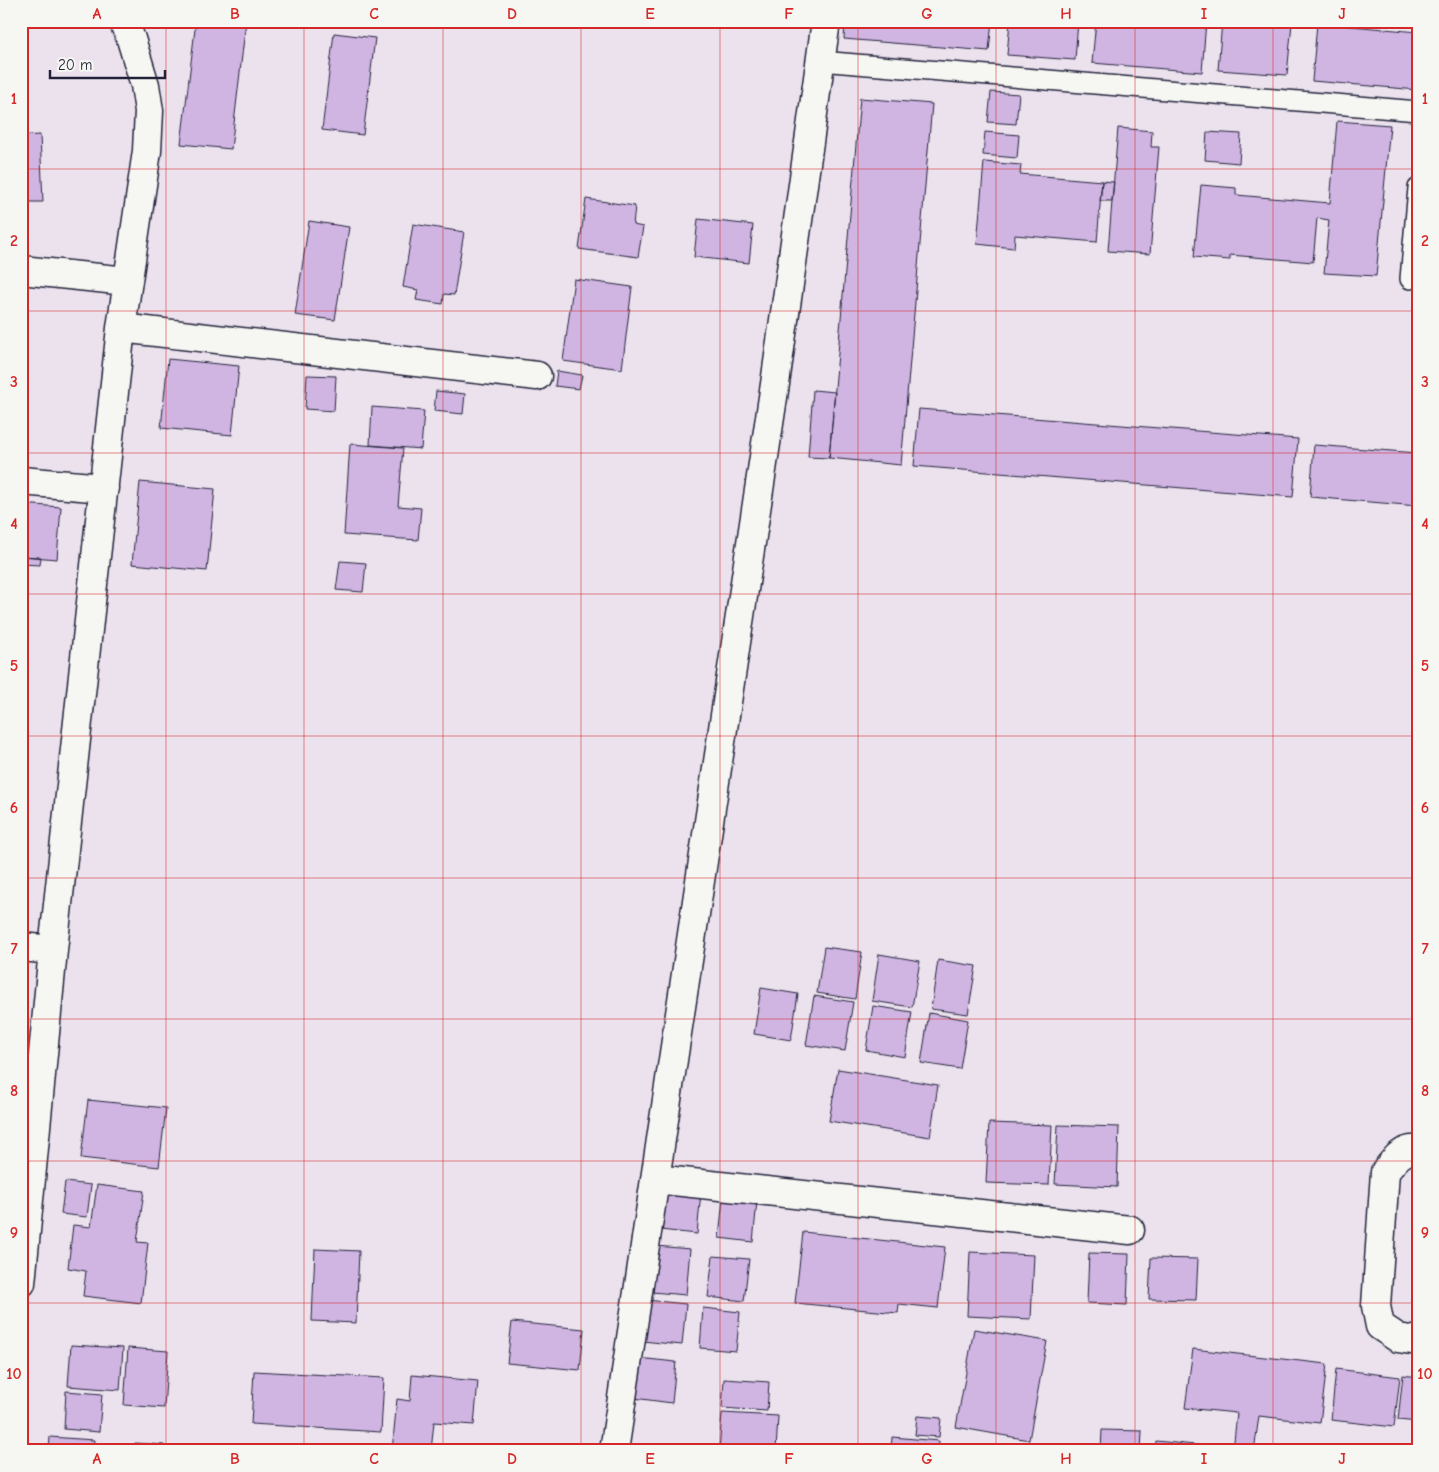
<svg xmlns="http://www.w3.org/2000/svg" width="1439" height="1472" viewBox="0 0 1439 1472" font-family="'Comic Neue',sans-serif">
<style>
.building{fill:#d0b5e3;stroke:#22223b}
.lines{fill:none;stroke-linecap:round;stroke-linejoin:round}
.lane-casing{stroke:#22223b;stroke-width:22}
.street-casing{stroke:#22223b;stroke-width:31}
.lane{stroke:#f6f6f2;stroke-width:19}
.street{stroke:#f6f6f2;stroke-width:28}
.grid{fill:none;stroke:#d62828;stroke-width:1;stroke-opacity:0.55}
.neatline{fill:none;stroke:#d62828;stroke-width:2}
.grid-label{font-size:16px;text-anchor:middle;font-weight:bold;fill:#d62828}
</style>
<rect width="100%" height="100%" fill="#ebe2ee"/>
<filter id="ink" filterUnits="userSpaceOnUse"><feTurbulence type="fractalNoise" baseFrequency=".02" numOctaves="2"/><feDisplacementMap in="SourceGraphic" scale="10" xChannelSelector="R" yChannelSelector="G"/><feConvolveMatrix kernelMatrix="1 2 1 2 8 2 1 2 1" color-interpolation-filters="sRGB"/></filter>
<g filter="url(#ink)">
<path class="building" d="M 196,21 L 246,21 L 231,149 L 181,144 Z
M 845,21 L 992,21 L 989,51 L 844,39 Z
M 1010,21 L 1078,21 L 1075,60 L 1007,55 Z
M 1096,21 L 1206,21 L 1202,72 L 1092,63 Z
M 1222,21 L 1292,23 L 1287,75 L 1218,70 Z
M 1317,23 L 1418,32 L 1418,90 L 1312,81 Z
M 334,33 L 375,38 L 363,135 L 322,130 Z
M 991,92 L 1019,94 L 1016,124 L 988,122 Z
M 860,98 L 932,104 L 901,465 L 829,458 Z
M 1337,121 L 1390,125 L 1376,276 L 1324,273 L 1329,220 L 1317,218 L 1313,262 L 1230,255 L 1230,260 L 1194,257 L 1201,185 L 1236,188 L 1236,195 L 1330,203 Z
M 1118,128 L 1152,131 L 1151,147 L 1159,147 L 1150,254 L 1108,251 Z
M 985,132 L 1019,135 L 1017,158 L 983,155 Z
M 1207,132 L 1241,134 L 1239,163 L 1205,160 Z
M 40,135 L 43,202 L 21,202 L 21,136 Z
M 984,162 L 1021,165 L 1020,174 L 1102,181 L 1097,242 L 1015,235 L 1014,248 L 977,244 Z
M 1102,181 L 1114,182 L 1112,201 L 1100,201 Z
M 586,199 L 635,206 L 633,225 L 643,227 L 638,257 L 579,249 Z
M 698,219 L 753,225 L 749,263 L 694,257 Z
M 309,221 L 349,227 L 335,320 L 295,315 Z
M 413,224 L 464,232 L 454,295 L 444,294 L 443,304 L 416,300 L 418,290 L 403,287 Z
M 574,279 L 632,287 L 622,369 L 563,361 Z
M 21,314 L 25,314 L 21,366 Z
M 168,359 L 239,366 L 232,435 L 161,428 Z
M 557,371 L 582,375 L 579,389 L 555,386 Z
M 307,375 L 336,376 L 334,411 L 305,409 Z
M 813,390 L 835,392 L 829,458 L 808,457 Z
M 436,391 L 465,394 L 463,414 L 434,411 Z
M 372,407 L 424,411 L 421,449 L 370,445 Z
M 919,409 L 1298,439 L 1293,497 L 914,466 Z
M 350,444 L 403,448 L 398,506 L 421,508 L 418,540 L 344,535 Z
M 1314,445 L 1418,453 L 1418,506 L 1310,497 Z
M 140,482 L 215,489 L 207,571 L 132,564 Z
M 21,504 L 61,507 L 57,559 L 21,556 Z
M 21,556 L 41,557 L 40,565 L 21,564 Z
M 340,561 L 366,563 L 363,592 L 336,590 Z
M 824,947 L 862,952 L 855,999 L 817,993 Z
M 879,954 L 920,961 L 912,1007 L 872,1001 Z
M 938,960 L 976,966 L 968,1014 L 931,1009 Z
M 761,988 L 798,994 L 791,1040 L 754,1034 Z
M 814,996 L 853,1002 L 845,1051 L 806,1045 Z
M 873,1006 L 912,1012 L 905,1057 L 866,1050 Z
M 929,1013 L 968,1020 L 960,1069 L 921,1063 Z
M 838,1069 L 938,1085 L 930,1137 L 829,1121 Z
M 88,1100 L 166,1108 L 159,1167 L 81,1158 Z
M 989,1123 L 1052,1125 L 1049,1185 L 986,1183 Z
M 1058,1125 L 1119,1127 L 1117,1187 L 1055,1184 Z
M 65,1182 L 91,1185 L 87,1217 L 61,1214 Z
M 97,1185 L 144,1191 L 137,1242 L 148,1243 L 141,1303 L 83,1296 L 86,1271 L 68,1268 L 73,1225 L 91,1227 Z
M 665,1188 L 701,1192 L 697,1234 L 660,1230 Z
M 723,1198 L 757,1201 L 753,1242 L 719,1238 Z
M 803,1232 L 945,1247 L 938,1308 L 899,1304 L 898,1313 L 795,1303 Z
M 656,1246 L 690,1249 L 686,1295 L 652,1292 Z
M 315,1249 L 359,1251 L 356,1323 L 312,1321 Z
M 970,1252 L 1034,1255 L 1031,1319 L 967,1316 Z
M 1089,1253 L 1129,1254 L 1127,1305 L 1087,1303 Z
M 713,1256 L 749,1259 L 744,1301 L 708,1297 Z
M 1151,1258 L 1198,1259 L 1196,1300 L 1149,1299 Z
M 646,1300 L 686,1304 L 682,1345 L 642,1341 Z
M 703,1308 L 740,1312 L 736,1351 L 700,1348 Z
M 512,1322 L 584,1329 L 580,1370 L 507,1363 Z
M 974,1329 L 1047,1341 L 1029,1440 L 956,1427 Z
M 71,1345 L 123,1348 L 120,1390 L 68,1386 Z
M 128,1348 L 168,1351 L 164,1408 L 124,1405 Z
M 1193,1349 L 1327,1364 L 1320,1423 L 1259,1416 L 1254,1451 L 1233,1451 L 1237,1413 L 1185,1408 Z
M 638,1358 L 676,1362 L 672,1403 L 634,1398 Z
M 1336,1369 L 1400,1377 L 1394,1427 L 1331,1420 Z
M 254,1371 L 384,1378 L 381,1432 L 251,1424 Z
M 412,1375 L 478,1381 L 474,1425 L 434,1422 L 431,1451 L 392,1451 L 397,1399 L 410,1401 Z
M 1403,1375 L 1418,1377 L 1418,1422 L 1398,1420 Z
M 724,1379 L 769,1382 L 767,1411 L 722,1408 Z
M 66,1391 L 102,1394 L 99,1432 L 64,1429 Z
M 722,1413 L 778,1416 L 776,1451 L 719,1451 Z
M 917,1416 L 941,1418 L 939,1437 L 915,1435 Z
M 1102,1430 L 1142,1431 L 1141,1451 L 1101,1451 Z
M 50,1437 L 94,1440 L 93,1451 L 49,1451 Z
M 892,1437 L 939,1441 L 938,1451 L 891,1451 Z
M 1156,1441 L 1214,1447 L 1214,1451 L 1155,1451 Z
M 135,1443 L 164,1445 L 164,1451 L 135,1451 Z"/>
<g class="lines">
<g class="lane-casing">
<path id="lane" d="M 820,61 L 1418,111
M 1410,279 L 1418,188"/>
</g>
<g class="street-casing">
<path id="street" d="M 21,270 L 127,281
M 121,328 L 537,376
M 21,481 L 104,488
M 21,947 L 53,950
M 1418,1150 C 1402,1148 1394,1160 1385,1172 L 1376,1306 L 1380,1326 L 1398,1338 L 1418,1341
M 655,1179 L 1130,1230
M 21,1283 L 53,950 L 121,328 L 147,151 L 149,111 L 145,85 L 131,39 L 123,21
M 614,1451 L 775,384 L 826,21"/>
</g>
<use href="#lane" class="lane"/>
<use href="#street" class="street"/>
</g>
</g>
<path class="grid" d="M 166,21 L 166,1451M 304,21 L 304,1451M 443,21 L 443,1451M 581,21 L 581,1451M 720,21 L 720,1451M 858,21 L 858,1451M 996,21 L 996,1451M 1135,21 L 1135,1451M 1273,21 L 1273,1451M 21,169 L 1418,169M 21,311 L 1418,311M 21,453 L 1418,453M 21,594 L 1418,594M 21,736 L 1418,736M 21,878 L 1418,878M 21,1019 L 1418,1019M 21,1161 L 1418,1161M 21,1303 L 1418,1303"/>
<rect width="1439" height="1472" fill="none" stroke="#f6f6f2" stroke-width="55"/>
<path d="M50 70v8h115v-8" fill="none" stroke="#22223b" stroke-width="2.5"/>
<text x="58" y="70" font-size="15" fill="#22223b" stroke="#f6f6f2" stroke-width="4" paint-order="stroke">20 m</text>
<rect x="28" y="28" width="1384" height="1416" class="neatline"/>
<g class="grid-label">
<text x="97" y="19">A</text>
<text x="235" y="19">B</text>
<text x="374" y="19">C</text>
<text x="512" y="19">D</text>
<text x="650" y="19">E</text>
<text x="789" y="19">F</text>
<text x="927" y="19">G</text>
<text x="1066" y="19">H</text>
<text x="1204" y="19">I</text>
<text x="1342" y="19">J</text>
<text x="14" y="104">1</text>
<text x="1425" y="104">1</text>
<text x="14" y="246">2</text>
<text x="1425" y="246">2</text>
<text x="14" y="387">3</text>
<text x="1425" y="387">3</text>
<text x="14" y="529">4</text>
<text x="1425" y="529">4</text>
<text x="14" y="671">5</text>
<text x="1425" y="671">5</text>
<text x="14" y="813">6</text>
<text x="1425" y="813">6</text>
<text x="14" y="954">7</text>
<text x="1425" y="954">7</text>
<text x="14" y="1096">8</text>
<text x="1425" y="1096">8</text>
<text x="14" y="1238">9</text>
<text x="1425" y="1238">9</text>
<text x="14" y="1379">10</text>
<text x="1425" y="1379">10</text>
<text x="97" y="1464">A</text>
<text x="235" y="1464">B</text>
<text x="374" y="1464">C</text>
<text x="512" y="1464">D</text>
<text x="650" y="1464">E</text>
<text x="789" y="1464">F</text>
<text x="927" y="1464">G</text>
<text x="1066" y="1464">H</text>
<text x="1204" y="1464">I</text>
<text x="1342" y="1464">J</text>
</g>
</svg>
